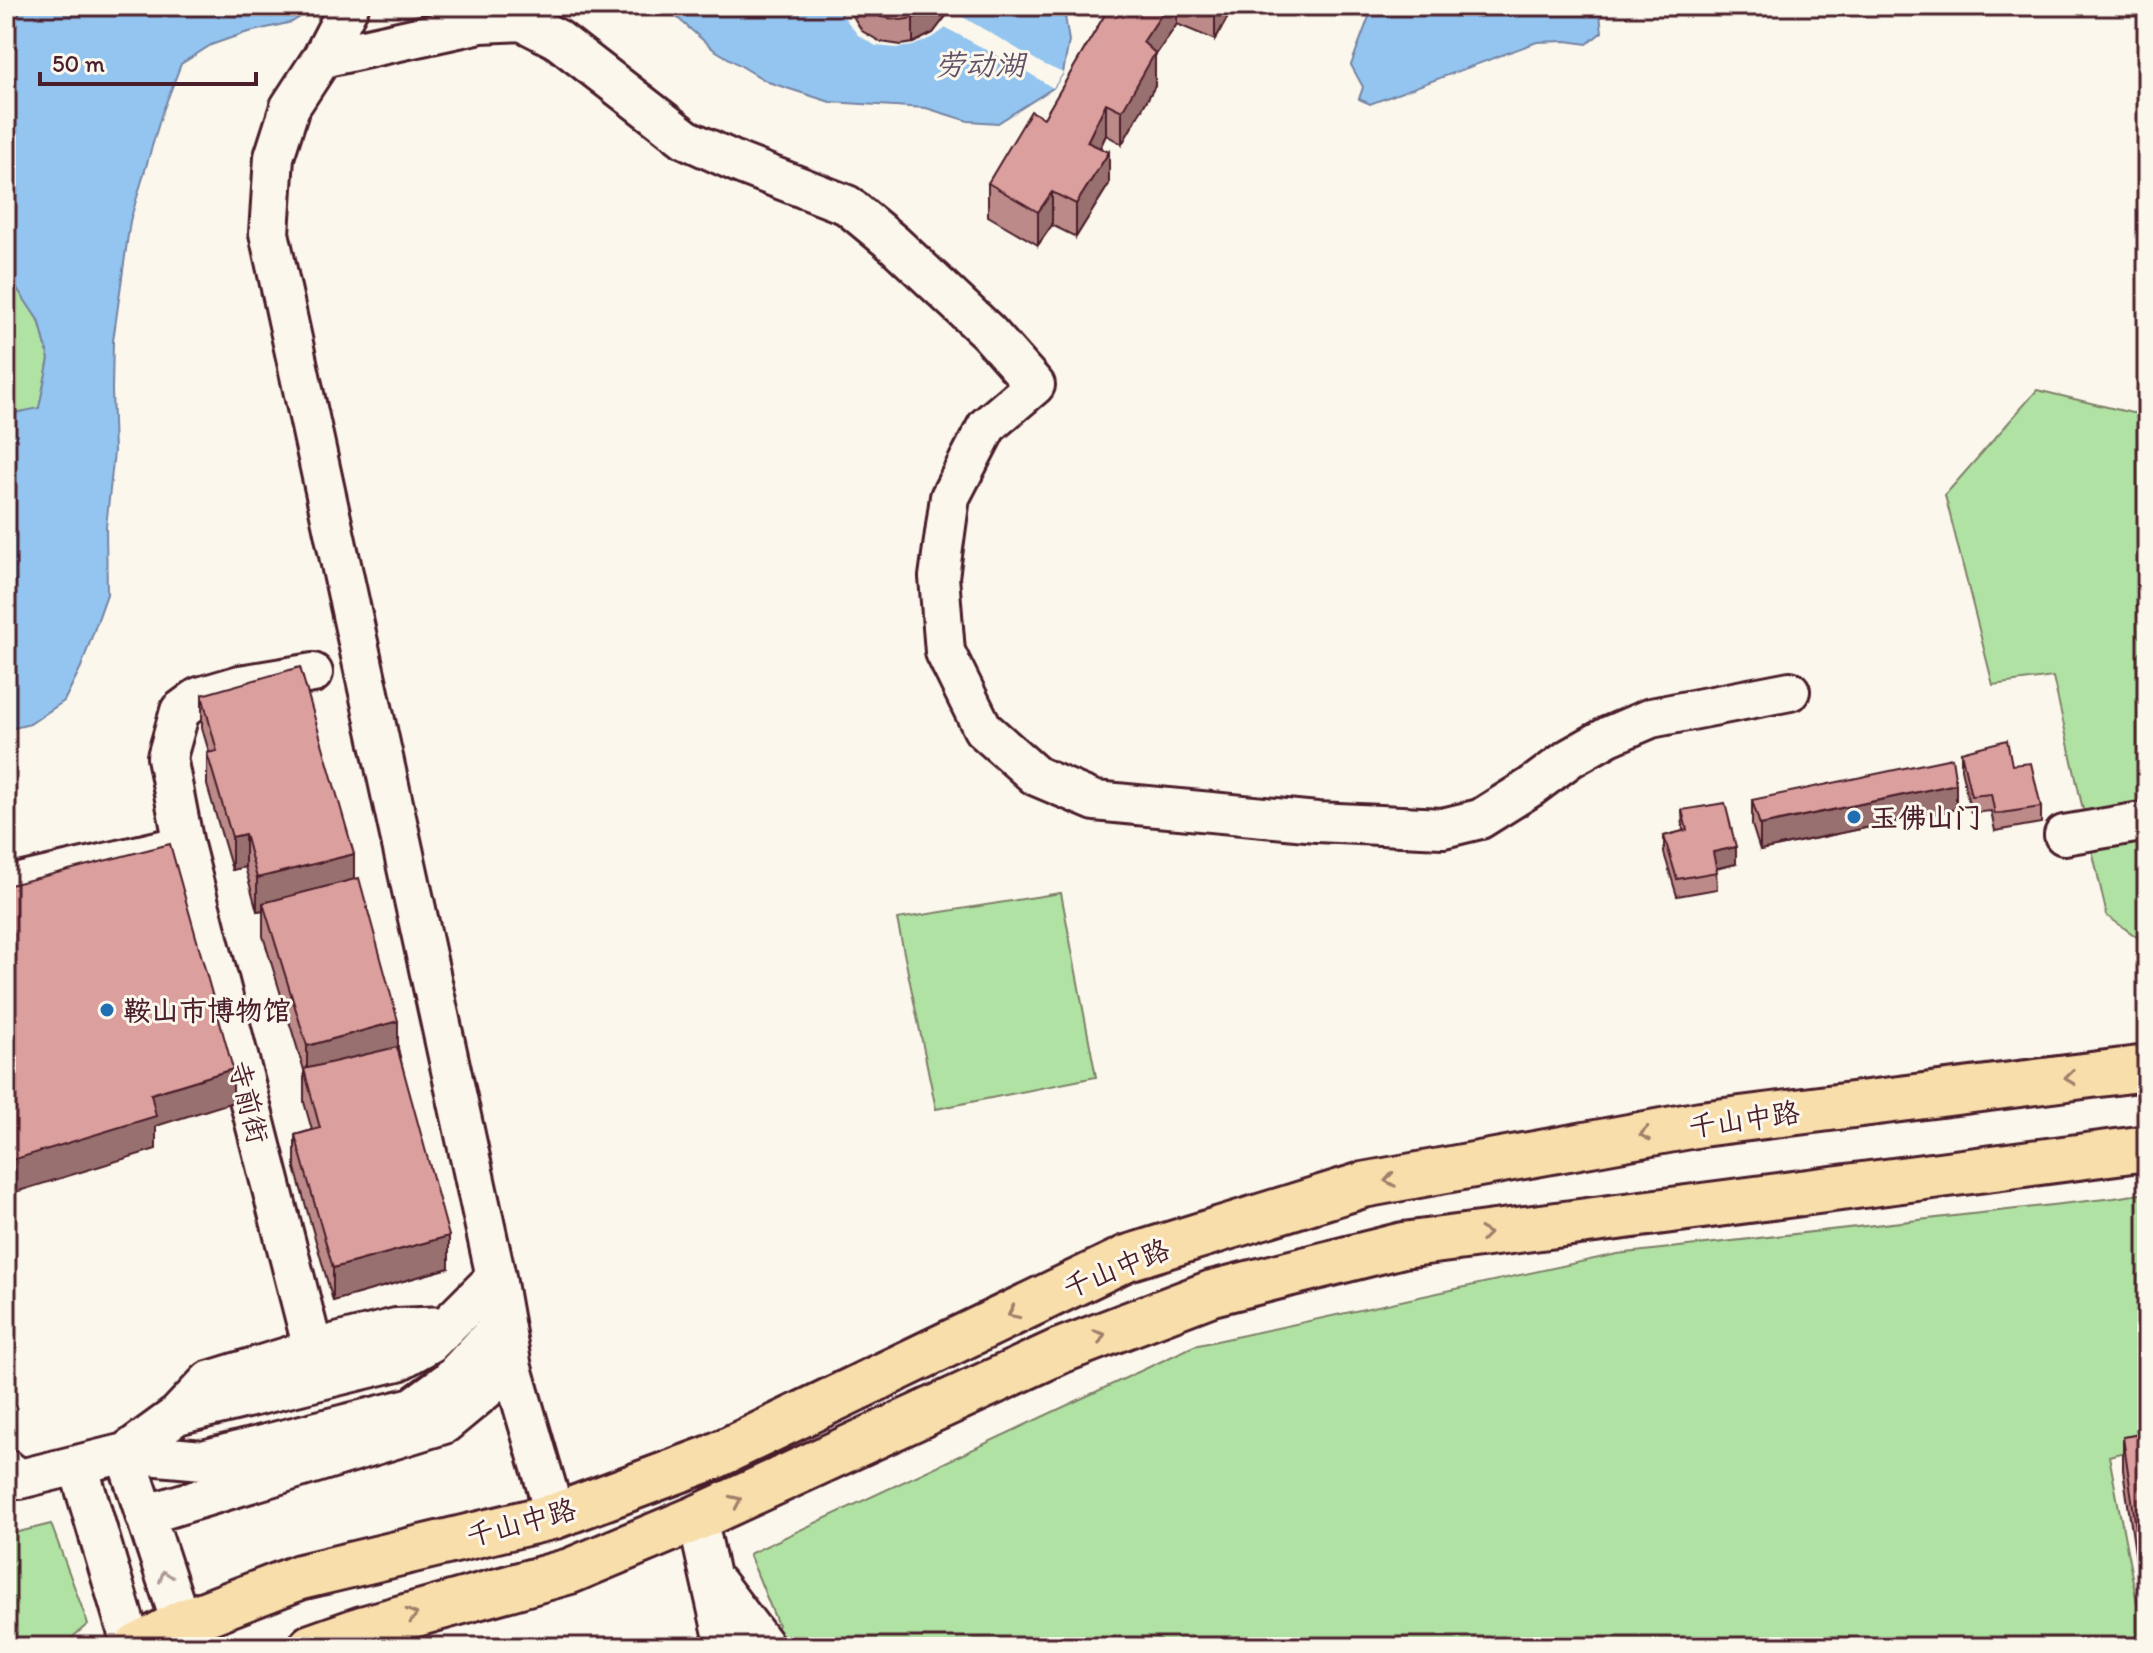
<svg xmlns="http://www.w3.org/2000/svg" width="2153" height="1653" viewBox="0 0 2153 1653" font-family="Itim,'LXGW WenKai TC',sans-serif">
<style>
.green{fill:#b0e2a3;stroke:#7d8067;stroke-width:2}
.water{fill:#93c5f0;stroke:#7683a1;stroke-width:2}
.pier{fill:#fbf7ec}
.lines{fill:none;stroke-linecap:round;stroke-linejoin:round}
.minor-casing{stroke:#4a1f2b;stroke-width:44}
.major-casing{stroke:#4a1f2b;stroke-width:50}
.minor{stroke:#fbf7ec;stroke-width:38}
.major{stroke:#f8deab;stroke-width:44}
.wall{fill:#bc8a88;stroke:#4a1f2b;stroke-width:2}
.shaded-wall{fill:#99706f;stroke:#4a1f2b;stroke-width:2}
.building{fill:#dba09e;stroke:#4a1f2b;stroke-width:2}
.oneway{stroke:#a17e6b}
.oneway2{stroke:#ab9695}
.poi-dot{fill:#1f6fb2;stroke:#fbf7ec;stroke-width:3}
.labels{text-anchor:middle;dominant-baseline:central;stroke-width:6;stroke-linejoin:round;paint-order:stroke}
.poi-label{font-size:28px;font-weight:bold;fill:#4a1f2b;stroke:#fbf7ec;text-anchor:start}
.street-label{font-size:28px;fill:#4a1f2b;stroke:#fbf7ec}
.water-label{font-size:30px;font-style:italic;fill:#605166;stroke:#fbf7ec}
</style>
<rect width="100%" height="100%" fill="#fbf7ec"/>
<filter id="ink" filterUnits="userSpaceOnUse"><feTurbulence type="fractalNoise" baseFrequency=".0125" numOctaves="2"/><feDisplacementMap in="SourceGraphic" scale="16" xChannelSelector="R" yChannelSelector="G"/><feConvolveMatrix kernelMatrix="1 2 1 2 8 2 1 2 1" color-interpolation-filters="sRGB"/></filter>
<g filter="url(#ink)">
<path class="green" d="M 6,268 L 40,323 L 49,359 L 39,409 L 6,414 Z
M 2037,390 L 2132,413 L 2147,413 L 2147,944 L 2107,916 L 2053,677 L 1993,685 L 1945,495 Z
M 1061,893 L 1096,1077 L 936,1109 L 897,919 Z
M 2147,1193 L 2147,1446 L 2109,1456 L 2137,1603 L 2147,1602 L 2147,1647 L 764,1647 L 778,1625 L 749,1554 L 1194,1346 L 1617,1254 L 2114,1198 Z
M 51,1524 L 88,1624 L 61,1647 L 6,1647 L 6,1535 Z"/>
<path class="water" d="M 23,6 L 317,6 L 292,22 L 245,33 L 211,45 L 181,64 L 161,116 L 130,221 L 113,341 L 112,390 L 114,452 L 106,527 L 107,594 L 81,667 L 64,701 L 30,724 L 6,730 L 6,415 L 39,408 L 49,359 L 40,323 L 6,272 L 6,27 L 14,24 Z
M 664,6 L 1059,6 L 1065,16 L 1069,41 L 1063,73 L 1053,88 L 998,123 L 968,121 L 926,108 L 830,102 L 768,82 L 713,49 Z
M 1373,6 L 1592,6 L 1600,14 L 1602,32 L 1587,44 L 1566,41 L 1537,42 L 1370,104 L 1359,99 L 1363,87 L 1351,65 Z"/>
<path class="pier" d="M 841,6 L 957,6 L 956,13 L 1043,64 L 1063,73 L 1053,88 L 1024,70 L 946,28 L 935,36 L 913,46 L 897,48 L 876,46 L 858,35 L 843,16 Z"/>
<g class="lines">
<g class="minor-casing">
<path id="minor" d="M 349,6 L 322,58 L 290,107 L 274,157 L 269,233 L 496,1277 L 512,1368 L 555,1516
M 322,58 L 481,23 L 522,21 L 557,39 L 686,139 L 741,164 L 847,205 L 894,244 L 988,332 L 1035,385 L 987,426 L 950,497 L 939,577 L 945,652 L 983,729 L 1036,776 L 1095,801 L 1317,822 L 1443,828 L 1480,819 L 1531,787 L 1570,758 L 1609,736 L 1651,718 L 1790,691
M 2064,835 L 2147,821
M 184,845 L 167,757 L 180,711 L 199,697 L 240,685 L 313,673
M 6,886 L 184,845 L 313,1349
M 179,1413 L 209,1381 L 313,1349 L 396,1328 L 446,1326
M 125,1453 L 177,1415 L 398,1361 L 430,1343 L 496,1277
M 125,1453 L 181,1623 L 196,1647
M 78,1465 L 132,1647
M 6,1469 L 20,1479 L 125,1453 L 203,1460 L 413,1407 L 450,1380 L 504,1322
M 145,1515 L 444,1424 L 512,1368
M 697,1518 L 726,1647
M 717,1584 L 765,1647"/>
</g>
<g class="major-casing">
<path id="major" d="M 137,1647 L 181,1623 L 300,1577 L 555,1516 L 711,1458 L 1127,1258 L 1363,1185 L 1701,1124 L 2147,1068
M 311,1647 L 362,1629 L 570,1571 L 697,1518 L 1060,1351 L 1212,1293 L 1403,1245 L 2147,1148"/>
</g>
<use href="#minor" class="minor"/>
<use href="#major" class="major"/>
</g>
<path class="wall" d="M 848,6 L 949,6 L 946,16 L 933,33 L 913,43 L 901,45 L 881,42 L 862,31 L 848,8 Z
M 1110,6 L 1234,6 L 1215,40 L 1177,24 L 1155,56 L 1155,86 L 1122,144 L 1106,135 L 1100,148 L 1109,184 L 1076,237 L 1052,225 L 1038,245 L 988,216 L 988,183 L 1044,118 Z
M 202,695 L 354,879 L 398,1048 L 449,1268 L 333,1301 L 295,1168 L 295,1135 L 312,1130 L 304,1102 L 304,1070 L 263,936 L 263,910 L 257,911 L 245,867 L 232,870 L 207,785 L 207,753 L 209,752 L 202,728 Z
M 1961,752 L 2012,765 L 2041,807 L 2041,823 L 1995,831 L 1991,811 L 1971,813 L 1961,769 Z
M 1752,800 L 1956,809 L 1760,850 L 1752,825 Z
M 1682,810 L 1736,864 L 1716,869 L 1717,889 L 1677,896 L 1664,853 L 1664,836 L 1683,831 Z
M 2147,1433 L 2147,1593 L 2141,1594 L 2123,1470 L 2123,1437 Z"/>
<path class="shaded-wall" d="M 935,6 L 949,6 L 946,16 L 933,33 L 913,43 L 913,18 Z
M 1167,6 L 1177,6 L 1177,24 L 1155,56 L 1155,86 L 1122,144 L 1122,111 L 1143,42 Z
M 1215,6 L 1234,6 L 1215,40 Z
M 1106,103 L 1106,135 L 1087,175 L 1087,142 Z
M 1109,152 L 1109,184 L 1076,237 L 1076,204 Z
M 1052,192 L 1052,225 L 1038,245 L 1038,212 Z
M 1956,784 L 1956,809 L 1760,850 L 1760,825 Z
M 245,834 L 245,867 L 232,870 L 232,837 Z
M 1736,847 L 1736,864 L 1713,869 L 1713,852 Z
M 354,854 L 354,886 L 263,903 L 263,910 L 257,911 L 257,878 Z
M 398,1021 L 398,1054 L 307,1079 L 307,1046 Z
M 233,1069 L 233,1102 L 156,1126 L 156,1149 L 6,1195 L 6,1162 L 151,1094 Z
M 449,1236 L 449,1268 L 333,1301 L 333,1268 Z"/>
<path class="building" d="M 863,6 L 935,6 L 913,18 L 901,20 L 881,17 Z
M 1110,6 L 1167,6 L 1143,42 L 1155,53 L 1122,111 L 1106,103 L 1087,142 L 1109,152 L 1076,204 L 1052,192 L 1038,212 L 988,183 L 1031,111 L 1044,118 Z
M 300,667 L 354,854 L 257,878 L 245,834 L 232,837 L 207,753 L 217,751 L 202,695 Z
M 2007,740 L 2012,765 L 2031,763 L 2041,807 L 1995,814 L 1991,794 L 1971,796 L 1961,752 Z
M 1952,758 L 1956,784 L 1760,825 L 1752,800 Z
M 1725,803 L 1736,847 L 1713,852 L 1717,872 L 1677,879 L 1664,836 L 1687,830 L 1682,810 Z
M 170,844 L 233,1069 L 151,1094 L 156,1116 L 6,1162 L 6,886 Z
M 359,878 L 398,1021 L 307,1046 L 263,903 Z
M 397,1047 L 449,1236 L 333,1268 L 295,1135 L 320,1128 L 304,1069 Z
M 2147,1433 L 2147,1561 L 2141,1562 L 2123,1437 Z"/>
<defs><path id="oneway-chevron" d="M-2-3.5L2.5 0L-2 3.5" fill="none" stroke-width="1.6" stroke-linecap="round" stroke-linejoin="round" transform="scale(2)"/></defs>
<g class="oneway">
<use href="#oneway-chevron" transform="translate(2070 1078) rotate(173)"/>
<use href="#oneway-chevron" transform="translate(1645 1134) rotate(170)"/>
<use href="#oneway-chevron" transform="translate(1390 1180) rotate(170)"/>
<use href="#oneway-chevron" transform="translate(1485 1234) rotate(-7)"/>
<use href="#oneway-chevron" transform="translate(1013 1313) rotate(154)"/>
<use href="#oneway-chevron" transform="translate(1100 1336) rotate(-21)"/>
<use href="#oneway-chevron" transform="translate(736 1501) rotate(-25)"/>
<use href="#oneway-chevron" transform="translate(412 1615) rotate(-16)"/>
</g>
<use class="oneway2" href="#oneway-chevron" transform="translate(165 1576) rotate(-109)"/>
</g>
<g class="poi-dot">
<circle cx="1854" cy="817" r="8"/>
<circle cx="107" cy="1010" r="8"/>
</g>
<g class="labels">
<g class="poi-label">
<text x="1870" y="817">玉佛山门</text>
<text x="123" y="1010">鞍山市博物馆</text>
</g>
<g class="street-label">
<text transform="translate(249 1102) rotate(76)">寺前街</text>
<text transform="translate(1744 1119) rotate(-8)">千山中路</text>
<text transform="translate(1116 1268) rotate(-22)">千山中路</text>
<text transform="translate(521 1522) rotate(-15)">千山中路</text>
</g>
<g class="water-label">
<text x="980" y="64">劳动湖</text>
</g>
</g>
<rect width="2153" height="1653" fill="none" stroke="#fbf7ec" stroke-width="32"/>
<rect x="16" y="16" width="2121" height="1621" fill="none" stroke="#4a1f2b" stroke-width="3" filter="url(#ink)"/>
<path d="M40 72v12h216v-12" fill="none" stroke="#4a1f2b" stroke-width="4"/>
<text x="52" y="72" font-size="24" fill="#4a1f2b" stroke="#fbf7ec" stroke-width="6" paint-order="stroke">50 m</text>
</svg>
